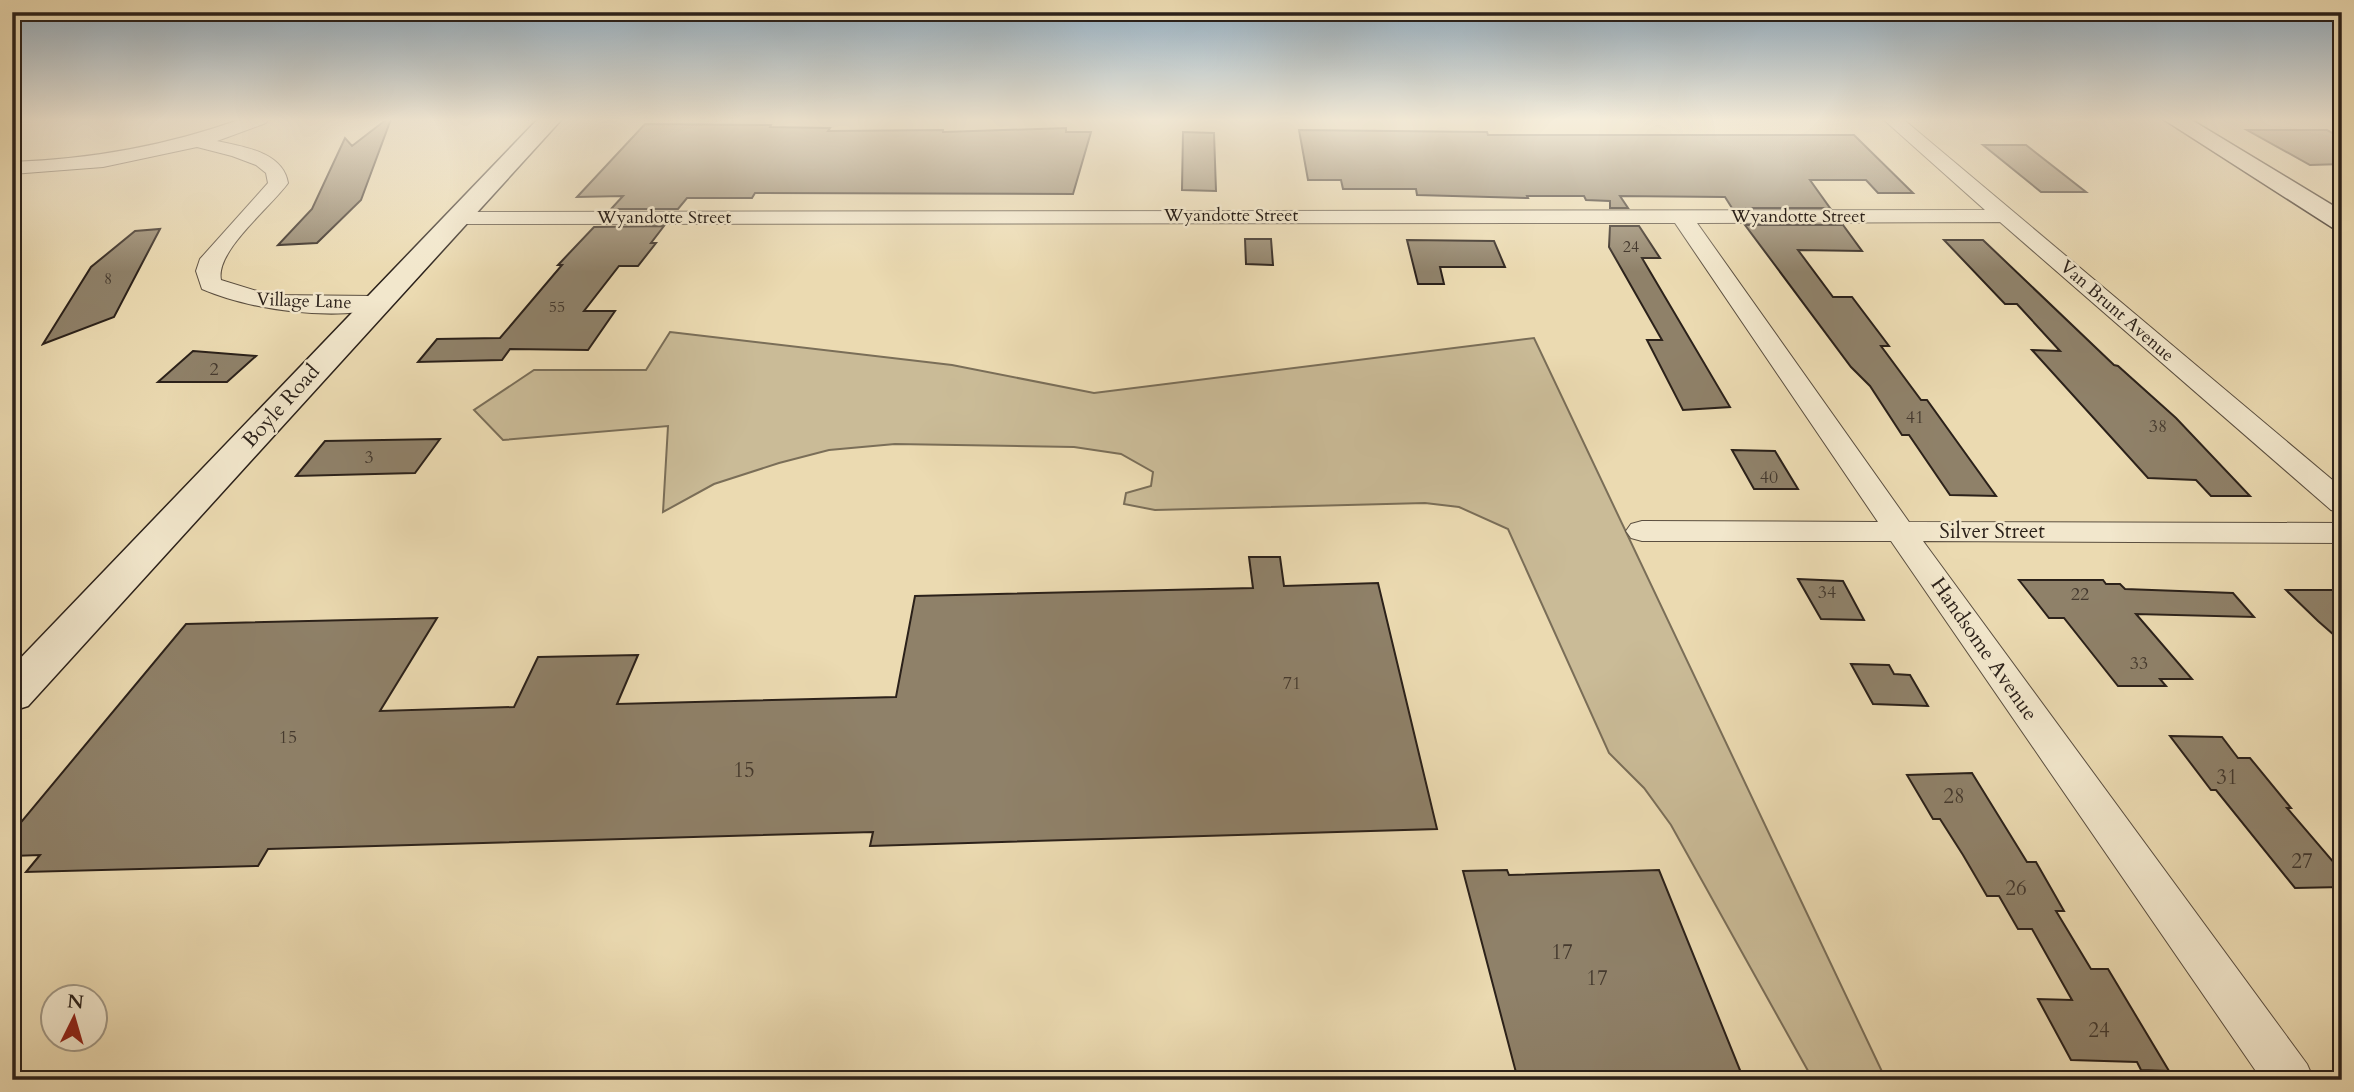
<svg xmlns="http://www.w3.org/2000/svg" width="2354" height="1092" viewBox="0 0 2354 1092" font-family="Cardo,serif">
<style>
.green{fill:#cabb97;stroke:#7a6e58;stroke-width:2}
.building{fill:#8f8169;stroke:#2b211a;stroke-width:2}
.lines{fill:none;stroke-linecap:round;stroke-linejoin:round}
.street-casing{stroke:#5b4f40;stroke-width:2}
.secondary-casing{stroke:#2b211a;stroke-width:3}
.street{fill:#f2e7cc;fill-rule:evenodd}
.secondary{fill:#f2e7cc;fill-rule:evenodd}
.labels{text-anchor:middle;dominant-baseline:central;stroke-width:5;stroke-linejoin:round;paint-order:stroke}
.far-number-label{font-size:16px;fill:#44392e}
.far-street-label{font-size:18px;fill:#2b211a;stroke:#f2e7cc}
.number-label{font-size:18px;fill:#44392e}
.street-label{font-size:21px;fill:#2b211a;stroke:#f2e7cc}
.near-number-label{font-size:21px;fill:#44392e}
</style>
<rect width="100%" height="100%" fill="#ebdab1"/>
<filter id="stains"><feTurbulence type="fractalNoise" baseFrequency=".00286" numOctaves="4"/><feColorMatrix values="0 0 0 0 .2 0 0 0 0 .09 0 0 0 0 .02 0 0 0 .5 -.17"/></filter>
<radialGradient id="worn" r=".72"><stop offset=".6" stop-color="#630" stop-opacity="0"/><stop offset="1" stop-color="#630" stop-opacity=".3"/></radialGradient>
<path class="green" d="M 670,332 L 952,365 L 1094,393 L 1534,338 L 1886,1080 L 1812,1078 L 1671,825 L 1644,788 L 1609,753 L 1508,529 L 1459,507 L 1425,503 L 1155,510 L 1124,504 L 1126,493 L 1151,486 L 1153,472 L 1121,454 L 1074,447 L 895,444 L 829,450 L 779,463 L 714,484 L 663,512 L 668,426 L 503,440 L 474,410 L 534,370 L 646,370 Z"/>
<path class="building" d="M 387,119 L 391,119 L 361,200 L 317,243 L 278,245 L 312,209 L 345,138 L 352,146 Z
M 645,124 L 771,125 L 770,127 L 830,128 L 828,131 L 943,130 L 943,132 L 1066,128 L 1066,132 L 1091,132 L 1073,194 L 755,193 L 752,198 L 687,198 L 678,209 L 611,209 L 623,196 L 577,197 Z
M 1299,130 L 1487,132 L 1488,135 L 1854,135 L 1913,193 L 1878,193 L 1866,180 L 1810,180 L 1830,208 L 1732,208 L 1725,197 L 1620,196 L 1628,208 L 1610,208 L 1610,201 L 1586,200 L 1584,196 L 1527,196 L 1528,198 L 1417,195 L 1416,189 L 1343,189 L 1341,180 L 1308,180 Z
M 2247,130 L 2327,130 L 2342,138 L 2342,164 L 2310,165 Z
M 1183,132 L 1214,133 L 1216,191 L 1182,190 Z
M 1983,145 L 2026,145 L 2086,192 L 2041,192 Z
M 1745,225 L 1843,225 L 1862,251 L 1798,250 L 1833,297 L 1852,297 L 1889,346 L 1881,346 L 1921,400 L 1927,400 L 1996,496 L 1950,495 L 1909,435 L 1902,435 L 1870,386 L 1851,367 Z
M 664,226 L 651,243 L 656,243 L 638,266 L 619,266 L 584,311 L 615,311 L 588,350 L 510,349 L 502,360 L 418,362 L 437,339 L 500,338 L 562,265 L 558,265 L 594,227 Z
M 1610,226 L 1639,226 L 1660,258 L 1642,258 L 1730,407 L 1683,410 L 1647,340 L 1662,340 L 1609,247 Z
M 160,229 L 114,317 L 43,344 L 91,267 L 135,231 Z
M 1245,239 L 1271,239 L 1273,265 L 1246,264 Z
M 1407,240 L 1494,241 L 1505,267 L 1440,267 L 1444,284 L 1418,284 Z
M 1944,240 L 1983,240 L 2114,365 L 2118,366 L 2176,418 L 2250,496 L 2211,496 L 2196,480 L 2148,478 L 2032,350 L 2060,351 L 2017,304 L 2005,304 Z
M 193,351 L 256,356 L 227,382 L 158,382 Z
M 440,439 L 415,473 L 296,476 L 325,441 Z
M 1732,450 L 1775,451 L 1798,489 L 1754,489 Z
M 1249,557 L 1280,557 L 1284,586 L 1378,583 L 1437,829 L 870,846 L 873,832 L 268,849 L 258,866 L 26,872 L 40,855 L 12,856 L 12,833 L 186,624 L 437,618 L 380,711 L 514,707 L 538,657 L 638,655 L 617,704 L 896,697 L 915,596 L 1253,588 Z
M 1798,579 L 1843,581 L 1864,620 L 1821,619 Z
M 2019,580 L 2103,580 L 2106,584 L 2120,584 L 2125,589 L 2233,593 L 2254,617 L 2136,614 L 2192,679 L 2160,679 L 2166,686 L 2118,686 L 2064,618 L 2049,618 Z
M 2286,590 L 2342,590 L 2342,642 L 2318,621 Z
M 1851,664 L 1889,665 L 1894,674 L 1910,675 L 1928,706 L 1873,704 Z
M 2170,736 L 2222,737 L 2238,758 L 2250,758 L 2291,808 L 2287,808 L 2342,872 L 2342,887 L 2295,888 L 2216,790 L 2211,790 Z
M 1972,773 L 2027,862 L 2036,862 L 2064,911 L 2056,911 L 2091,969 L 2108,969 L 2169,1071 L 2141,1070 L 2137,1062 L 2071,1060 L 2038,999 L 2072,1000 L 2032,929 L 2018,929 L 1999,896 L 1987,896 L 1963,855 L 1940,819 L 1933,819 L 1907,775 Z
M 1507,870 L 1509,875 L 1659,870 L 1744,1080 L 1518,1080 L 1463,871 Z"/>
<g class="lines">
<g class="street-casing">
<path id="street" d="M 241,119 L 268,119 L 266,123 L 217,141 C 244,147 283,152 288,183 C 271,207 215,251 221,280 L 270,295 L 375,296 L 384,298 L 387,303 L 384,308 C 330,321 251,310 202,289 L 196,271 L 200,259 L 268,183 L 266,173 L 256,165 L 232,156 L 197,147 L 103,167 L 12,174 L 12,162 C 92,159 166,146 241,119 Z
M 1883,119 L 1903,119 L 2342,488 L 2342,513 L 2331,510 L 2000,222 L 1697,223 L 1909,522 L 2342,523 L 2342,543 L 1923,541 L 2307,1064 L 2314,1080 L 2262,1080 L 1891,541 L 1642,541 L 1631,538 L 1626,531 L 1631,524 L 1642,521 L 1878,522 L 1675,223 L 455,224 L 444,218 L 455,212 L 1985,210 Z"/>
</g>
<g class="secondary-casing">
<path id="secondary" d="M 538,119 L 562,119 L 28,706 L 12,711 L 12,667 Z
M 2163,119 L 2190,119 L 2342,211 L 2342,230 L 2333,228 Z"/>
</g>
<use href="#street" class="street"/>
<use href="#secondary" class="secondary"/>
</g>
<linearGradient id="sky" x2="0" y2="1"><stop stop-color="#8faabe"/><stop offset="0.44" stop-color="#f6eedc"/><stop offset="1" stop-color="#f6eedc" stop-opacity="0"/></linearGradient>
<rect width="2354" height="272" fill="url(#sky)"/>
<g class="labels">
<g class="far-number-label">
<text x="1631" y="247">24</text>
<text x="108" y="279">8</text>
<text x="557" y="307">55</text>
</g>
<g class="far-street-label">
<text x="1231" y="215">Wyandotte Street</text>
<text x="1798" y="216">Wyandotte Street</text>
<text x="664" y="217">Wyandotte Street</text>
<text transform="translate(304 301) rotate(2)">Village Lane</text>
<text transform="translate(2117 311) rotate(41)">Van Brunt Avenue</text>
</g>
<g class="number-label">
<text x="214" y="369">2</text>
<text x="1915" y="417">41</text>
<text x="2158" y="426">38</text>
<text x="369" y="457">3</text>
<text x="1769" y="477">40</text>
<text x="1827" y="592">34</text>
<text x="2080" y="594">22</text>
<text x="2139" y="663">33</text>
<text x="1292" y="683">71</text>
<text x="288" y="737">15</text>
</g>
<g class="street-label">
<text transform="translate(281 406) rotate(-48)">Boyle Road</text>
<text x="1992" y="531">Silver Street</text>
<text transform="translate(1984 649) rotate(55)">Handsome Avenue</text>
</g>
<g class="near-number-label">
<text x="744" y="770">15</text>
<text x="2227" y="777">31</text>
<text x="1954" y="796">28</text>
<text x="2302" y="861">27</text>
<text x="2016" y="888">26</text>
<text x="1562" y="952">17</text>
<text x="1597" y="978">17</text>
<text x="2099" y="1030">24</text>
</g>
</g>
<rect width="2354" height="1092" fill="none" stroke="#ebdab1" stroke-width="42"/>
<rect x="14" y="14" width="2326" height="1064" fill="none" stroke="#2b211a" stroke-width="3.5"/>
<rect x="21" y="21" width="2312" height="1050" fill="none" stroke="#2b211a" stroke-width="2"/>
<g transform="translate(74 1018) rotate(5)"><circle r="33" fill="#f2e7cc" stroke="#a29885" stroke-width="2"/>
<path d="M0-5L12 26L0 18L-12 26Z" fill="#8f2418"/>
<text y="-10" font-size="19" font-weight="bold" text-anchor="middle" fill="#2b211a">N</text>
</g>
<rect width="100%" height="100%" filter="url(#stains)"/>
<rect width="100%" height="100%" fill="url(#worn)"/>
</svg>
